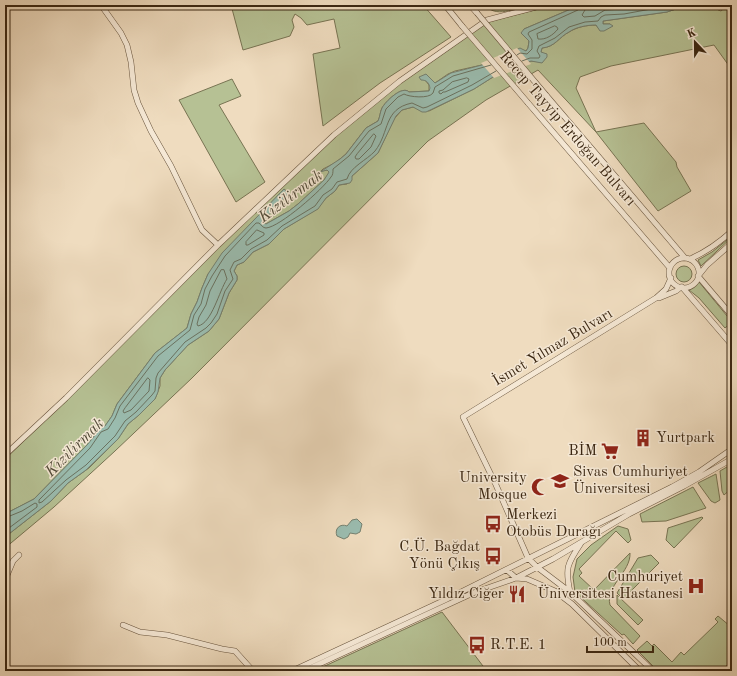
<svg xmlns="http://www.w3.org/2000/svg" width="737" height="676" viewBox="0 0 737 676" font-family="'Old Standard TT',serif">
<style>
.green{fill:#b6c194;stroke:#787453}
.water{fill:#9abcaf;stroke:#748070}
.pier{fill:#efdcbf}
.lines{fill:none;stroke-linecap:round;stroke-linejoin:round}
.shore{stroke:#6a7260;stroke-width:1}
.minor-casing{stroke:#68543d;stroke-width:6}
.minor{stroke:#f5e8d5;stroke-width:5}
.minor-bridge-casing{stroke:#68543d;stroke-width:6;stroke-linecap:butt}
.minor-bridge{stroke:#f5e8d5;stroke-width:5}
.labels{text-anchor:middle;dominant-baseline:central;stroke-width:3;stroke-linejoin:round;paint-order:stroke}
.street-label{font-size:15px;fill:#3b2712;stroke:#f5e8d5}
.poi-label{font-size:15px;fill:#3b2712;stroke:#f5e8d5;text-anchor:end}
.water-label{font-size:16px;font-style:italic;fill:#534c39;stroke:#f5e8d5}
</style>
<rect width="100%" height="100%" fill="#efdcbf"/>
<filter id="stains"><feTurbulence type="fractalNoise" baseFrequency=".005" numOctaves="4"/><feColorMatrix values="0 0 0 0 .2 0 0 0 0 .09 0 0 0 0 .02 0 0 0 .5 -.17"/></filter>
<radialGradient id="worn" r=".72"><stop offset=".6" stop-color="#630" stop-opacity="0"/><stop offset="1" stop-color="#630" stop-opacity=".3"/></radialGradient>
<path class="green" d="M 231,5 L 423,5 L 451,37 L 380,83 L 323,126 L 313,54 L 340,48 L 334,19 L 307,25 L 301,18 L 295,14 L 292,20 L 294,27 L 290,36 L 243,50 Z
M 485,5 L 528,5 C 515,9 495,18 485,5 Z
M 554,5 L 583,5 L 571,9 L 524,29 L 524,36 L 529,41 L 528,48 L 526,51 L 517,50 L 482,65 L 455,71 L 448,74 L 435,83 L 426,74 L 425,80 L 429,85 L 429,91 L 409,92 C 402,85 385,102 382,108 C 380,112 380,117 378,121 L 366,128 L 346,154 L 335,163 L 323,169 L 321,171 L 327,170 L 330,172 L 324,180 L 298,204 L 289,211 L 266,224 L 263,222 L 265,219 L 289,193 L 284,189 L 208,274 L 202,288 L 197,302 L 191,314 L 187,328 L 155,353 L 117,404 L 112,416 L 105,426 L 98,429 L 96,434 L 87,445 L 34,499 L 5,514 L 5,459 L 67,400 L 219,246 L 335,137 L 401,83 L 488,22 Z
M 698,5 L 715,5 L 718,10 L 721,11 L 728,5 L 732,5 L 732,70 L 714,45 L 611,66 L 580,77 L 576,88 L 596,132 L 644,123 L 676,162 L 677,167 L 691,191 L 658,211 L 596,132 L 538,70 L 486,100 L 428,141 L 192,378 L 115,451 L 54,507 L 5,548 L 5,537 L 51,501 L 68,483 L 89,468 L 118,439 L 128,424 L 139,415 L 155,399 L 160,386 L 160,378 L 165,370 L 188,345 L 209,331 L 219,319 L 229,293 L 237,280 L 237,276 L 234,271 L 237,265 L 244,262 L 253,252 L 269,244 L 284,229 L 317,209 L 326,198 L 335,191 L 339,185 L 347,184 L 352,176 L 378,153 L 394,119 L 402,110 L 413,107 L 429,111 L 474,89 L 493,77 L 531,61 L 542,62 L 541,52 L 542,48 C 555,47 559,37 569,32 C 577,27 587,25 596,25 L 600,30 L 610,24 L 603,24 L 603,21 L 667,12 L 682,7 Z
M 232,79 L 241,96 L 219,105 L 265,182 L 236,202 L 179,100 Z
M 732,236 L 732,237 L 701,266 L 698,260 L 712,252 Z
M676 274a8 8 0 1 1 16 0a8 8 0 1 1-16 0Z
M 699,282 L 732,322 L 725,328 L 699,298 L 689,290 Z
M 732,464 L 732,488 L 724,495 L 722,491 L 720,471 Z
M 716,474 L 720,500 L 715,503 L 711,501 L 698,483 Z
M 693,487 L 706,508 L 666,521 L 642,522 L 640,514 Z
M 702,517 L 703,518 L 674,548 L 666,540 L 668,528 Z
M 618,526 L 628,529 L 631,540 L 628,543 L 616,531 L 579,569 L 582,573 L 579,576 L 594,590 L 630,553 C 631,572 605,586 610,605 L 640,636 L 633,644 L 624,634 L 622,635 L 575,592 L 573,577 L 577,559 L 591,545 Z
M 651,555 L 659,563 L 623,599 L 617,593 L 638,558 Z
M 617,595 L 643,620 L 638,625 L 617,604 Z
M 442,612 L 486,670 L 485,671 L 314,671 Z
M 718,616 L 730,626 L 732,626 L 732,660 L 726,666 L 730,670 L 729,671 L 658,671 L 637,650 L 647,641 L 652,646 L 654,644 L 672,662 L 681,652 L 684,655 L 716,624 L 718,622 L 715,619 Z"/>
<path class="water" d="M 583,5 L 698,5 L 682,7 L 667,12 L 603,21 L 603,24 L 610,24 L 613,26 L 604,31 L 600,31 L 596,25 C 587,25 576,27 569,32 C 559,37 555,47 542,48 L 541,52 L 547,54 L 547,57 L 542,63 L 531,61 L 493,77 L 474,89 L 426,112 L 422,112 L 413,107 L 402,110 L 396,116 L 378,153 L 352,176 L 352,180 L 350,183 L 339,185 L 335,191 L 326,198 L 318,209 L 284,229 L 269,244 L 253,252 L 244,262 L 237,265 L 234,271 L 237,276 L 237,280 L 229,293 L 219,319 L 209,331 L 188,345 L 165,370 L 160,378 L 158,392 L 155,399 L 139,415 L 128,424 L 118,439 L 86,470 L 68,483 L 51,501 L 5,537 L 5,514 L 34,499 L 87,445 L 96,434 L 98,429 L 105,426 L 112,416 L 117,404 L 155,353 L 187,328 L 191,314 L 197,302 L 202,288 L 208,274 L 222,253 L 284,189 L 286,191 L 289,190 L 289,193 L 265,219 L 263,222 L 266,224 L 289,211 L 298,204 L 324,180 L 329,172 L 327,170 L 320,172 L 340,159 L 346,154 L 366,128 L 378,121 C 380,117 380,112 382,108 C 385,102 402,85 409,92 L 429,91 L 430,88 C 429,83 427,80 421,80 L 419,77 L 426,74 L 435,83 L 451,73 L 482,65 L 520,48 L 526,51 L 528,48 L 529,41 L 521,33 L 524,29 L 571,9 Z
M 357,519 L 362,524 L 360,532 L 356,534 L 350,533 L 348,537 L 344,539 L 337,536 C 334,529 340,523 347,526 L 352,520 Z"/>
<path class="pier" d="M 517,48 L 531,64 L 494,78 L 481,63 Z"/>
<g class="lines">
<path class="shore" d="M 586,5 L 585,10 L 582,15 L 584,17 L 595,16 L 605,10 L 624,9 L 648,5
M 555,26 L 557,27 L 558,29 C 553,35 546,40 538,39 L 537,34 Z
M 517,55 L 520,53 L 527,54 L 532,49 L 532,40 L 528,34 L 529,32 L 578,10 L 581,5
M 522,61 L 530,58 L 539,58 L 540,56 L 537,51 L 539,46 L 555,38 L 569,27 L 585,22 L 598,21 L 601,17 L 605,15 L 624,14 L 651,9 L 666,8 L 676,5
M 491,65 L 453,76 L 435,87 C 434,89 434,91 433,93 C 429,99 409,97 404,94 L 398,97 L 386,109 L 381,124 L 369,131 L 349,156 L 333,169 C 333,172 333,175 331,177 C 323,189 280,227 266,228 C 263,228 261,225 259,223 L 256,223 L 225,256 L 212,276 L 205,289 L 201,304 L 194,315 L 190,330 L 158,356 L 120,406 L 115,418 L 108,429 L 101,432 L 90,448 L 39,500 L 39,503 L 42,502 L 66,480 L 86,465 L 115,436 L 125,421 L 136,412 L 152,395 L 155,391 L 156,378 L 158,373 L 185,342 L 206,328 L 211,323 L 217,314 L 225,291 L 233,279 L 230,270 L 234,262 L 241,259 L 251,249 L 267,240 L 282,226 L 315,206 L 323,195 L 332,189 L 337,182 L 347,179 C 350,167 367,160 375,151 C 390,132 383,109 412,103 L 423,108 L 427,107 L 472,85 L 496,71
M 467,78 L 469,79 L 468,82 L 445,92 L 443,92 L 441,94 L 439,93 L 439,91 L 443,90 L 452,82 Z
M 374,134 L 376,136 L 371,147 L 359,159 L 356,159 L 355,157 L 357,154 Z
M 257,230 L 264,233 L 264,235 L 248,245 L 246,245 L 246,242 Z
M 224,270 L 227,279 C 219,291 212,323 198,326 L 197,324 L 199,317 L 206,305 L 210,291 L 221,270 Z
M 148,378 L 150,380 L 149,391 L 131,410 L 124,413 L 123,411 L 125,408 Z
M 5,518 L 22,511 L 35,503 L 37,504 L 37,507 L 5,531"/>
<g class="minor-casing">
<path id="minor" d="M 101,5 L 121,33 L 127,45 L 131,62 L 134,90 L 138,103 L 151,131 L 171,166 L 202,230 L 218,245
M 445,5 L 462,26
M 470,5 L 477,13
M 546,95 L 685,258
M 528,103 L 670,268
M669 273a15 15 0 1 1 30 0a15 15 0 1 1-30 0Z
M 690,259 C 706,252 719,243 732,231
M 699,275 L 707,265 L 732,243
M 698,276 L 732,316
M 682,287 L 732,345
M 659,298 L 676,291 L 681,287
M 5,455 L 66,398 L 218,245 L 334,135 L 400,81 L 487,20 L 544,5
M 507,570 L 516,578 L 527,579 L 555,591 L 572,604 L 640,671
M 5,580 L 13,561 L 19,555
M 570,592 C 565,568 567,564 581,543
M 123,625 L 140,632 L 167,635 L 222,649 L 235,651 L 253,671
M 292,671 L 445,600 L 672,487 L 699,472 L 732,449
M 304,671 L 473,593 L 516,578 L 553,559 L 629,514 L 684,486 L 732,459
M 653,671 L 570,592 L 537,567 L 528,558 L 496,485 L 463,417 L 656,298 L 666,289 L 671,278"/>
</g>
<use href="#minor" class="minor"/>
<g class="minor-bridge-casing">
<path id="minor-bridge" d="M 477,13 L 546,95
M 462,26 L 528,103"/>
</g>
<use href="#minor-bridge" class="minor-bridge"/>
</g>
<defs>
<g id="building-bare" transform="scale(1.38)"><path d="M-4-6H4V6H1V3H-1V6H-4ZM-2.5-4.3h1.7v1.8h-1.7ZM.8-4.3h1.7v1.8H.8ZM-2.5-1h1.7V.8h-1.7ZM.8-1h1.7V.8H.8Z" fill="#8f2418" stroke="#f5e8d5" stroke-width="2.5" paint-order="stroke"/></g>
<g id="supermarket-bare" transform="scale(1.38)"><path d="M-6-5.5h2.5l.6 2H6L4.5 2H-2.5L-4.4-4H-6ZM-1.5 3.2a1.3 1.3 0 1 0 .1 0ZM3 3.2a1.3 1.3 0 1 0 .1 0Z" fill="#8f2418" stroke="#f5e8d5" stroke-width="2.5" paint-order="stroke"/></g>
<g id="university-bare" transform="scale(1.38)"><path d="M0-5L7-2L0 1L-7-2ZM-4 1L0 2.5L4 1V4Q0 6-4 4Z" fill="#8f2418" stroke="#f5e8d5" stroke-width="2.5" paint-order="stroke"/></g>
<g id="mosque-bare" transform="scale(1.38)"><path d="M3.5-4.9A6 6 0 1 0 3.5 4.9A5 5 0 1 1 3.5-4.9Z" fill="#8f2418" stroke="#f5e8d5" stroke-width="2.5" paint-order="stroke"/></g>
<g id="bus-bare" transform="scale(1.38)"><path d="M-5-6H5V4H4V6H2V4H-2V6H-4V4H-5ZM-3.5-4V0h7V-4ZM-3.5 1.2v1.5H-2V1.2ZM2 1.2v1.5H3.5V1.2Z" fill="#8f2418" stroke="#f5e8d5" stroke-width="2.5" paint-order="stroke"/></g>
<g id="hospital-bare" transform="scale(1.38)"><path d="M-5-5h3v3.5h4V-5h3V5h-3V1.5h-4V5h-3Z" fill="#8f2418" stroke="#f5e8d5" stroke-width="2.5" paint-order="stroke"/></g>
<g id="restaurant-bare" transform="scale(1.38)"><path d="M-5-6h1v4h1v-4h1v4h1v-4h1v5L-1.5 .5V6h-2V.5L-5-1ZM5-6V6H3V1.5H1.5Q1.5-4 5-6Z" fill="#8f2418" stroke="#f5e8d5" stroke-width="2.5" paint-order="stroke"/></g>
</defs>
<g fill-rule="evenodd">
<use href="#building-bare" x="643" y="438"/>
<use href="#supermarket-bare" x="610" y="451"/>
<use href="#university-bare" x="560" y="481"/>
<use href="#mosque-bare" x="540" y="487"/>
<use href="#bus-bare" x="493" y="524"/>
<use href="#bus-bare" x="493" y="556"/>
<use href="#hospital-bare" x="696" y="586"/>
<use href="#restaurant-bare" x="517" y="594"/>
<use href="#bus-bare" x="477" y="645"/>
</g>
<g class="labels">
<g class="street-label">
<text transform="translate(567 129) rotate(49)">Recep Tayyip Erdoğan Bulvarı</text>
<text transform="translate(553 348) rotate(-31)">İsmet Yılmaz Bulvarı</text>
</g>
<g class="poi-label">
<text x="656" y="438" text-anchor="start">Yurtpark</text>
<text x="597" y="451">BİM</text>
<text x="573" y="472" text-anchor="start">Sivas Cumhuriyet<tspan x="573" dy="17">Üniversitesi</tspan></text>
<text x="527" y="478">University<tspan x="527" dy="17">Mosque</tspan></text>
<text x="506" y="515" text-anchor="start">Merkezi<tspan x="506" dy="17">Otobüs Durağı</tspan></text>
<text x="480" y="547">C.Ü. Bağdat<tspan x="480" dy="17">Yönü Çıkış</tspan></text>
<text x="683" y="577">Cumhuriyet<tspan x="683" dy="17">Üniversitesi Hastanesi</tspan></text>
<text x="504" y="594">Yıldız Ciğer</text>
<text x="490" y="645" text-anchor="start">R.T.E. 1</text>
</g>
<g class="water-label">
<text transform="translate(291 197) rotate(-37)">Kizilirmak</text>
<text transform="translate(75 448) rotate(-45)">Kizilirmak</text>
</g>
</g>
<rect width="737" height="676" fill="none" stroke="#efdcbf" stroke-width="20"/>
<rect x="6" y="6" width="725" height="664" fill="none" stroke="#3b2712" stroke-width="2"/>
<rect x="10" y="10" width="717" height="656" fill="none" stroke="#3b2712"/>
<g transform="translate(695 42) rotate(338)" stroke="#f5e8d5" stroke-width="3" paint-order="stroke">
<path d="M0-3L7 15L0 10L-7 15Z" fill="#3b2712"/>
<text y="-6" font-size="11" font-weight="bold" text-anchor="middle" fill="#3b2712">K</text>
</g>
<path d="M587 646v6h66v-6" fill="none" stroke="#3b2712" stroke-width="2"/>
<text x="593" y="646" font-size="12" fill="#3b2712" stroke="#f5e8d5" stroke-width="3" paint-order="stroke">100 m</text>
<rect width="100%" height="100%" filter="url(#stains)"/>
<rect width="100%" height="100%" fill="url(#worn)"/>
</svg>
